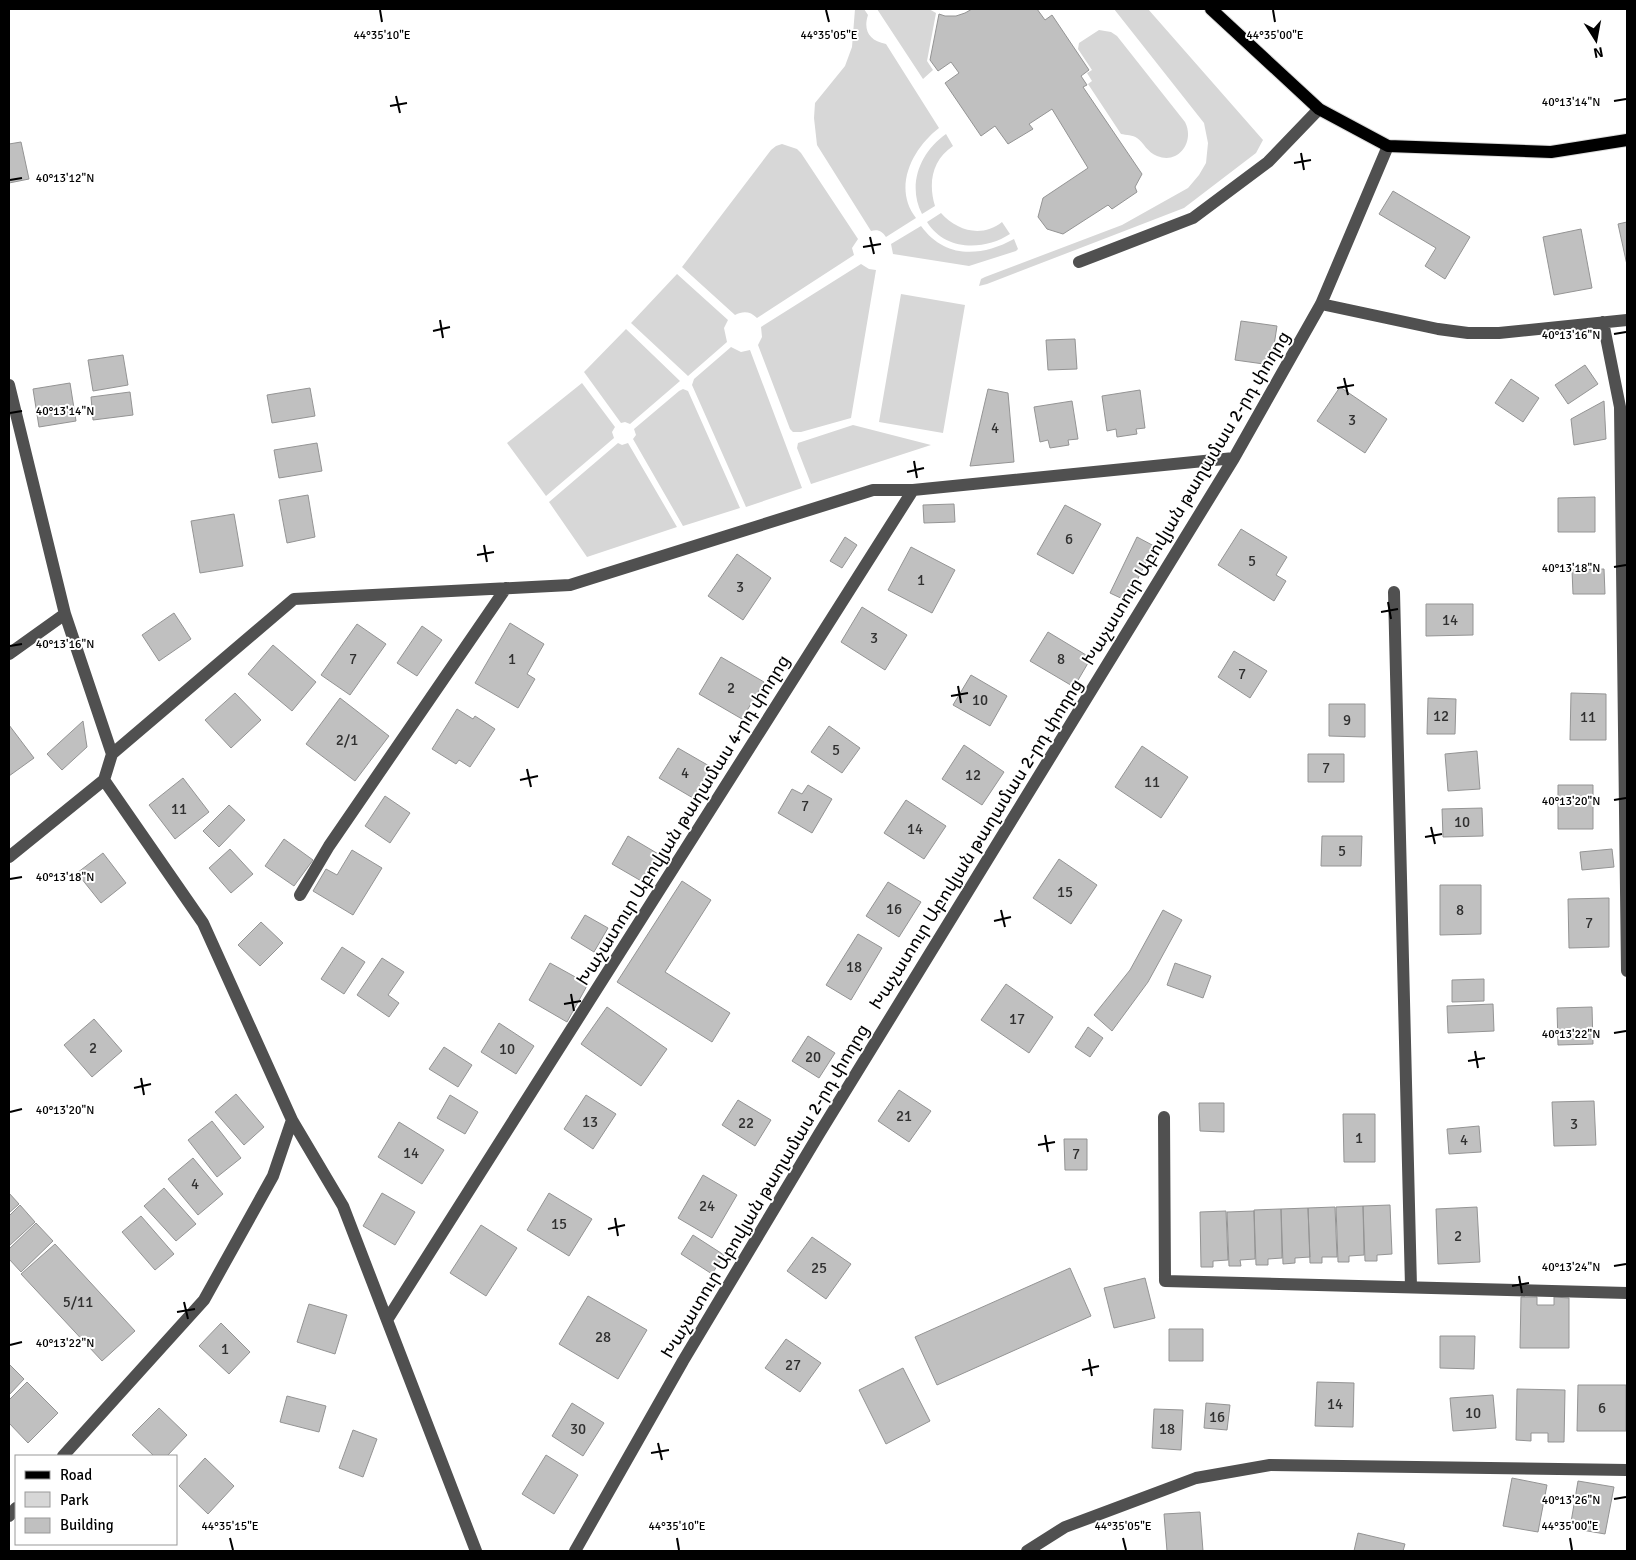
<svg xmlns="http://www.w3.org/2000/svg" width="1636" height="1560" viewBox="0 0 1636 1560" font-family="Signika,'Noto Sans Armenian',sans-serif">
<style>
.green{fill:#d7d7d7}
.building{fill:#c0c0c0;stroke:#949494}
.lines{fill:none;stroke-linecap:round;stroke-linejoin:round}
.major-casing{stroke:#dbdbdb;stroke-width:14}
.minor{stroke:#505050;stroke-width:12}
.major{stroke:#000;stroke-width:12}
.ticks{fill:none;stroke:#000;stroke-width:2}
.labels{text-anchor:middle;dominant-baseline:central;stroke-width:4;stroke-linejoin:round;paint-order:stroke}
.number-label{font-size:15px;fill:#303030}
.street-label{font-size:18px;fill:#000;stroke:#fff}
.ticks-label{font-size:12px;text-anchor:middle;fill:#000;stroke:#fff;stroke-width:4;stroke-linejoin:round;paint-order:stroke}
</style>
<rect width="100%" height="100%" fill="#fff"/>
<path class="green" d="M 855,9 L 864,9 L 868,15 C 863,30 869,41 886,44 L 939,128 C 913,148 892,187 916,218 L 886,237 C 882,231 878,229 871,231 L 817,145 L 814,118 L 815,103 L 845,66 L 852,47 Z
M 877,9 L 929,9 L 936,13 L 927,61 L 933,70 L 923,79 Z
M 1114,9 L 1148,9 L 1263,140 L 1256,153 L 1184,208 L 987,284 L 979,286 L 981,279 L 985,277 L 1122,225 L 1188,188 L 1199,175 L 1206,163 L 1208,143 L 1204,123 Z
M 1099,30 L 1111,32 L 1117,36 L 1185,122 C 1195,141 1179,165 1157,156 C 1147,152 1144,143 1137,138 C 1133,135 1126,135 1121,134 L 1088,84 L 1092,81 L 1087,73 L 1092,70 L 1078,49 L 1079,43 Z
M 946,134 L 953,146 C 932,160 928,183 935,206 L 922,214 C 907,185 920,152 946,134 Z
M 782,144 L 797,149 L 801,153 L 858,239 L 852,248 L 854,255 L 757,318 C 750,311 743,311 735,315 L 682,267 L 771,150 L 776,146 Z
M 941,213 C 957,231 982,238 1002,222 L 1010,234 C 984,251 945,251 927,222 Z
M 921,226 C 945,259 981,257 1014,239 L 1018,249 L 1016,251 L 969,266 L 893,254 L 891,244 Z
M 861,264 L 869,269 L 876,270 L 851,418 L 801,432 L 793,432 L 790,429 L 758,345 L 762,337 L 761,327 Z
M 677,274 L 728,320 L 724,328 L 727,342 L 688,376 L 631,323 Z
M 901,294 L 965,305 L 943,433 L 879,422 Z
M 626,329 L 680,381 L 630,424 L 625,422 L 621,423 L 584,372 Z
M 731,347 L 741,352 L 750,350 L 802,488 L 746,507 L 692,385 L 694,379 Z
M 582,383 L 615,427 L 612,432 L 614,438 L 546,496 L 507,443 Z
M 683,389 L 688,391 L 740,508 L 683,526 L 633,439 L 636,435 L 634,429 L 679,391 Z
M 853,425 L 931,445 L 811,484 L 797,448 L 798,443 Z
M 618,443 L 622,445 L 628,443 L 677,527 L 587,557 L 549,502 Z"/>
<path class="building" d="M 972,9 L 1037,9 L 1045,20 L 1052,15 L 1089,70 L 1081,76 L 1087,85 L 1083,87 L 1142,174 L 1135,187 L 1137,192 L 1112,209 L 1108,205 L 1063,234 L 1047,229 L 1038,217 L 1043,198 L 1088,168 L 1052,109 L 1029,124 L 1033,129 L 1008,144 L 995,126 L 981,136 L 945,83 L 959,73 L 951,62 L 938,71 L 930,60 L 939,14 L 945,16 L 956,16 L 965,13 Z
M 21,142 L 29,179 L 9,183 L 9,144 Z
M 1393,191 L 1470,237 L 1445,279 L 1425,266 L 1436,248 L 1379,214 Z
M 1627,222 L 1627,265 L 1618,224 Z
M 1581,229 L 1592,288 L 1554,295 L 1543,237 Z
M 1241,321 L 1277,326 L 1271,365 L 1235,360 Z
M 1075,339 L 1077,369 L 1048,370 L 1046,340 Z
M 123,355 L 128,385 L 93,391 L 88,360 Z
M 1585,365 L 1598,384 L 1568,404 L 1555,385 Z
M 1511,379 L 1539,398 L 1523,422 L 1495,403 Z
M 70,383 L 76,421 L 39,427 L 33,389 Z
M 1340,387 L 1387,419 L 1365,453 L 1317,421 Z
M 310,388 L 315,416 L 272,423 L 267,395 Z
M 988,389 L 1008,393 L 1014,462 L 970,466 Z
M 1140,390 L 1145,428 L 1136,429 L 1137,434 L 1117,437 L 1116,429 L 1107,431 L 1102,396 Z
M 130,392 L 133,415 L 93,420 L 91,397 Z
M 1072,401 L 1078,439 L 1068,440 L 1069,445 L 1050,448 L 1048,440 L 1040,442 L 1034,407 Z
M 1604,401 L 1606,439 L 1574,445 L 1571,419 Z
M 317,443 L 322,471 L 279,478 L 274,450 Z
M 308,495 L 315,537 L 287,543 L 279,500 Z
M 1595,497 L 1595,532 L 1558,532 L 1558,498 Z
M 954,504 L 955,522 L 924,523 L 923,505 Z
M 1065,505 L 1101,524 L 1073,574 L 1037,554 Z
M 234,514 L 243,566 L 200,573 L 191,521 Z
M 1241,529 L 1287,557 L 1276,575 L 1286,581 L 1274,601 L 1218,565 Z
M 845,537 L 857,545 L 842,568 L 830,561 Z
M 1137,537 L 1154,546 L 1127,601 L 1110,593 Z
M 911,547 L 955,570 L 932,613 L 888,590 Z
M 737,554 L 771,578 L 743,620 L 708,596 Z
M 1604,569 L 1605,594 L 1573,594 L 1572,570 Z
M 1426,604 L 1473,604 L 1473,635 L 1426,636 Z
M 862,607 L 907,635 L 885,670 L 841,642 Z
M 174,613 L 191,639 L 159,661 L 142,635 Z
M 510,623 L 544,644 L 527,674 L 535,679 L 518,708 L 475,683 Z
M 357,624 L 386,644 L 350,695 L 321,675 Z
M 422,626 L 442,640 L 417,676 L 397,663 Z
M 1048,632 L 1091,658 L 1074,687 L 1030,661 Z
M 273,645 L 316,682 L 292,711 L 248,674 Z
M 1234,651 L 1267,671 L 1250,698 L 1218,677 Z
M 721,657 L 764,682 L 742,719 L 699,694 Z
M 971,675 L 1007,696 L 990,726 L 953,705 Z
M 235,693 L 261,720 L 231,748 L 205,720 Z
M 1571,693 L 1606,694 L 1606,740 L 1570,740 Z
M 340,698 L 389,736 L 355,781 L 306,744 Z
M 1428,698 L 1456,699 L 1455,734 L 1427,734 Z
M 1329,704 L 1365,704 L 1365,737 L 1329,736 Z
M 457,709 L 473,719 L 475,716 L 495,729 L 470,767 L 459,760 L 456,764 L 432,749 Z
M 83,721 L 87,747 L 62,770 L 47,754 Z
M 9,725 L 34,758 L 9,776 Z
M 829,726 L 860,748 L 842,773 L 811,752 Z
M 964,745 L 1004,772 L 982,805 L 942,779 Z
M 1142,746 L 1188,777 L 1161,818 L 1115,787 Z
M 678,748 L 711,767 L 693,798 L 659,778 Z
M 1477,751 L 1480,789 L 1448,791 L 1445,754 Z
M 1308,754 L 1344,754 L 1344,782 L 1308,782 Z
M 183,778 L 209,812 L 175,839 L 149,805 Z
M 808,785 L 832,799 L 812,833 L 778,813 L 792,789 L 802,794 Z
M 1558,785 L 1593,785 L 1593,829 L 1558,829 Z
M 385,796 L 410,813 L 390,843 L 365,826 Z
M 906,800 L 946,826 L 924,859 L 884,833 Z
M 229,805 L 245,820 L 219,847 L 203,831 Z
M 1482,808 L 1483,836 L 1443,837 L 1442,809 Z
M 628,836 L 660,855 L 643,882 L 612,864 Z
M 1322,836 L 1362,836 L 1361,866 L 1321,866 Z
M 284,839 L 313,860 L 294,886 L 265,866 Z
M 230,849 L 253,874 L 231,893 L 209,868 Z
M 1612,849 L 1614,867 L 1582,870 L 1580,852 Z
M 352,850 L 382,868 L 353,915 L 313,891 L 326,869 L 337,875 Z
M 103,853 L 126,883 L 101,903 L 77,873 Z
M 1059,859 L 1097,885 L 1071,924 L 1033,898 Z
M 682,881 L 711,900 L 665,972 L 730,1013 L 712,1042 L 617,982 Z
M 888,882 L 921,902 L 899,937 L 866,916 Z
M 1440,885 L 1481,885 L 1481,934 L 1440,935 Z
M 1609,898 L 1609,947 L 1569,948 L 1568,899 Z
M 1163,910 L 1182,920 L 1148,982 L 1112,1031 L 1094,1015 L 1130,970 Z
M 585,915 L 608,928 L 594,952 L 571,938 Z
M 261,922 L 283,943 L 260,966 L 238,945 Z
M 858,934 L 882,948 L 851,1000 L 826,985 Z
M 342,947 L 365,962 L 344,994 L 321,979 Z
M 382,958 L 404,972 L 388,995 L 399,1003 L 389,1017 L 357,995 Z
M 550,963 L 588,984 L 567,1022 L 529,1000 Z
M 1175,963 L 1211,976 L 1203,998 L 1167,985 Z
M 1484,979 L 1484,1001 L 1452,1002 L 1452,980 Z
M 1006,984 L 1053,1017 L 1029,1053 L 981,1020 Z
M 1493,1004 L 1494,1031 L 1448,1033 L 1447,1006 Z
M 607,1007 L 667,1049 L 641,1086 L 581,1044 Z
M 1592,1007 L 1593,1044 L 1558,1045 L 1557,1008 Z
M 94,1019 L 122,1051 L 92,1077 L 64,1045 Z
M 499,1023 L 534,1046 L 516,1074 L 481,1052 Z
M 1088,1027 L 1103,1038 L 1090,1057 L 1075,1047 Z
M 808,1036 L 835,1053 L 819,1078 L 792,1061 Z
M 444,1047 L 472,1065 L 458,1087 L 429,1069 Z
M 899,1090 L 931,1111 L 909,1142 L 878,1121 Z
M 236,1094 L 264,1127 L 244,1145 L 215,1112 Z
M 450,1095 L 478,1112 L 465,1134 L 437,1118 Z
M 586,1095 L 616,1114 L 593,1149 L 564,1129 Z
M 738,1100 L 771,1120 L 755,1146 L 722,1125 Z
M 1594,1101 L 1596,1145 L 1554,1146 L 1552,1102 Z
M 1199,1103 L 1224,1103 L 1224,1132 L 1200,1131 Z
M 1343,1114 L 1375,1114 L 1375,1162 L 1344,1162 Z
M 212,1121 L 241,1158 L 217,1177 L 188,1140 Z
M 399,1122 L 444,1150 L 422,1184 L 378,1157 Z
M 1479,1126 L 1481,1152 L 1449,1154 L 1447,1129 Z
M 1064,1139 L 1087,1139 L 1087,1170 L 1065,1170 Z
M 193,1158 L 223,1194 L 198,1215 L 168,1179 Z
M 703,1175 L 737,1195 L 712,1238 L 678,1218 Z
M 164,1188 L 196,1224 L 176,1241 L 144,1206 Z
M 9,1193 L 19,1204 L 9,1213 Z
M 382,1193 L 415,1212 L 395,1245 L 363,1226 Z
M 549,1193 L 592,1219 L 569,1256 L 527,1230 Z
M 20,1205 L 35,1222 L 9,1246 L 9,1216 Z
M 1390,1205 L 1392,1254 L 1377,1255 L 1377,1261 L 1365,1261 L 1363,1206 Z
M 1363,1206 L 1364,1255 L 1349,1256 L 1349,1262 L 1338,1262 L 1336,1207 Z
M 1335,1207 L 1337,1257 L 1322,1257 L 1322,1263 L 1310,1263 L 1308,1208 Z
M 1477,1207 L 1480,1262 L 1438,1264 L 1436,1209 Z
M 1308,1208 L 1310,1257 L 1295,1258 L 1295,1263 L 1283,1264 L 1281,1209 Z
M 1281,1209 L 1282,1258 L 1268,1259 L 1268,1265 L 1256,1265 L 1254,1210 Z
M 1226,1211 L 1228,1260 L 1213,1261 L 1213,1267 L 1201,1267 L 1200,1212 Z
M 1254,1211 L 1255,1259 L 1240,1260 L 1241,1266 L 1229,1266 L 1227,1212 Z
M 141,1216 L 174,1254 L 155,1270 L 122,1232 Z
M 36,1223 L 53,1241 L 21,1272 L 9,1259 L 9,1249 Z
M 481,1225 L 517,1248 L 486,1296 L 450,1273 Z
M 693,1235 L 724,1255 L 712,1274 L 681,1254 Z
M 812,1237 L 851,1264 L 826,1299 L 787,1271 Z
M 55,1244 L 135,1331 L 102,1361 L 21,1274 Z
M 1070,1268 L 1091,1316 L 937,1385 L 915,1337 Z
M 1145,1278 L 1155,1318 L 1114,1328 L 1104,1288 Z
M 588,1296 L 647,1330 L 618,1379 L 559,1344 Z
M 1521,1297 L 1537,1297 L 1537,1305 L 1554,1305 L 1554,1297 L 1569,1298 L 1569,1348 L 1520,1348 Z
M 309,1304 L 347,1315 L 335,1354 L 297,1342 Z
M 221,1323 L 250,1352 L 229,1374 L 199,1346 Z
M 1169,1329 L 1203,1329 L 1203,1361 L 1169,1361 Z
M 1440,1336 L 1475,1336 L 1474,1369 L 1440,1368 Z
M 786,1339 L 821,1363 L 800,1392 L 765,1368 Z
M 9,1364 L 24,1379 L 9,1395 Z
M 903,1368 L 930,1421 L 886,1444 L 859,1390 Z
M 27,1382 L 58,1413 L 28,1443 L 9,1423 L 9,1400 Z
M 1317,1382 L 1354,1383 L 1353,1427 L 1315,1426 Z
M 1578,1385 L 1626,1385 L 1626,1431 L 1577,1431 Z
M 1517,1389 L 1565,1390 L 1564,1442 L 1548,1442 L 1548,1433 L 1531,1433 L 1531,1441 L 1516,1440 Z
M 1493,1395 L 1496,1428 L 1453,1431 L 1450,1398 Z
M 287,1396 L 326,1406 L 319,1432 L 280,1422 Z
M 572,1403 L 604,1423 L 583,1456 L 552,1436 Z
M 1206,1403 L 1230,1405 L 1227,1430 L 1204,1428 Z
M 159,1408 L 187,1435 L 167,1456 L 154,1456 L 132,1435 Z
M 1154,1409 L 1183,1410 L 1181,1450 L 1152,1448 Z
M 353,1430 L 377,1439 L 363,1477 L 339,1468 Z
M 546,1455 L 578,1475 L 554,1514 L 522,1494 Z
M 205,1458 L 234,1486 L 208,1514 L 179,1486 Z
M 1512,1478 L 1547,1485 L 1538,1532 L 1503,1526 Z
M 1578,1481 L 1614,1487 L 1605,1534 L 1570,1528 Z
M 1200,1512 L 1203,1551 L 1167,1551 L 1164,1514 Z
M 1358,1533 L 1405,1544 L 1403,1551 L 1354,1551 Z"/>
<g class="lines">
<g class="major-casing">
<path id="major" d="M 1211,9 L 1319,109 L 1388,146 L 1551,152 L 1627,140"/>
</g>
<path class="minor" d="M 1079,262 L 1193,218 L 1268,162 L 1319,109
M 1321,304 L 1438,329 L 1468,333 L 1499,333 L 1627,320
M 1603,322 L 1620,407 L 1627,971
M 9,385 L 65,614 L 112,754
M 1394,592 L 1411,1287
M 9,654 L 65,614
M 112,754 L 294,599 L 570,585 L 873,490 L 913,490 L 1234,458
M 9,857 L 104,780 L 112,754
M 300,895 L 329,846 L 506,588
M 1164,1117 L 1165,1281 L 1627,1293
M 292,1120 L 343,1206 L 476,1551
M 387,1320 L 913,490
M 63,1456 L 204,1300 L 273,1176 L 292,1120 L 203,923 L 104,780
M 9,1516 L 16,1508
M 575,1551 L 683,1361 L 819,1134 L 1234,458 L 1321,304 L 1388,146
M 1027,1551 L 1065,1527 L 1196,1478 L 1270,1465 L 1627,1470"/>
<use href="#major" class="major"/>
</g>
<path class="ticks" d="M 380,10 L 382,22M 826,10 L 829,22M 1273,10 L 1275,22M 396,96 L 400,113M 1614,101 L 1626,99M 390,106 L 407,103M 1301,153 L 1304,170M 1294,163 L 1311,160M 10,180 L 22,178M 870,237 L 874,254M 863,247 L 881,244M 440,320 L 443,338M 433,331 L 450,327M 1614,334 L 1626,332M 1344,378 L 1348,395M 1337,388 L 1354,385M 10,413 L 22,411M 914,461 L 917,478M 907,472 L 924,468M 484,545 L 487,562M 477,555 L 494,552M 1614,567 L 1626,565M 1388,602 L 1391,619M 1381,612 L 1398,609M 10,646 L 22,644M 958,686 L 961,703M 951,696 L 968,693M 527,769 L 531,787M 520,780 L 538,776M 1614,800 L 1626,798M 1431,827 L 1435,844M 1425,837 L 1442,834M 10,879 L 22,877M 1001,910 L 1005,927M 994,921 L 1011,917M 571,994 L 574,1011M 564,1004 L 581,1001M 1614,1033 L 1626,1031M 1475,1051 L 1478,1068M 1468,1061 L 1485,1058M 141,1078 L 144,1095M 134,1088 L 151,1084M 10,1112 L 22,1109M 1045,1135 L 1048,1152M 1038,1145 L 1055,1142M 615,1218 L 618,1236M 608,1229 L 625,1225M 1614,1266 L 1626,1264M 1519,1276 L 1522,1293M 1512,1286 L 1529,1283M 184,1302 L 188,1319M 177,1312 L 195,1309M 10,1345 L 22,1342M 1089,1359 L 1092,1376M 1082,1370 L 1099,1366M 658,1443 L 662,1460M 651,1453 L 669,1450M 1614,1499 L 1626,1497M 230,1538 L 233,1550M 677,1538 L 679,1550M 1123,1538 L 1126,1550M 1570,1538 L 1572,1550"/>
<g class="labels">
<g class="number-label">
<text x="1352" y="420">3</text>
<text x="995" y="428">4</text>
<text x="1069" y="539">6</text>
<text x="1252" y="561">5</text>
<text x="921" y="580">1</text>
<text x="740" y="587">3</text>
<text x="1450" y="620">14</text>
<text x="874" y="638">3</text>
<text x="353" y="659">7</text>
<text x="512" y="659">1</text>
<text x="1061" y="659">8</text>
<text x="1242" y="674">7</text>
<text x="731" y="688">2</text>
<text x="980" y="700">10</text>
<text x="1441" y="716">12</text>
<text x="1588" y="717">11</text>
<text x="1347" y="720">9</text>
<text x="347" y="740">2/1</text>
<text x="836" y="750">5</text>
<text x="1326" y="768">7</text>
<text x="685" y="773">4</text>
<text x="973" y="775">12</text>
<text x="1152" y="782">11</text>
<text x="805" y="806">7</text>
<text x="179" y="809">11</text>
<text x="1462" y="822">10</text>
<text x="915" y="829">14</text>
<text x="1342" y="851">5</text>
<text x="1065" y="892">15</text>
<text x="894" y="909">16</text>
<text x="1460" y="910">8</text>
<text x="1589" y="923">7</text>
<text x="854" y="967">18</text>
<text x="1017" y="1019">17</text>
<text x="93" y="1048">2</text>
<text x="507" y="1049">10</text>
<text x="813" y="1057">20</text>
<text x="904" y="1116">21</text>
<text x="590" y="1122">13</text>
<text x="746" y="1123">22</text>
<text x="1574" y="1124">3</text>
<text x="1359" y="1138">1</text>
<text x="1464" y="1140">4</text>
<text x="411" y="1153">14</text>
<text x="1076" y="1154">7</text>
<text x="195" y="1184">4</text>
<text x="707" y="1206">24</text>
<text x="559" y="1224">15</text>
<text x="1458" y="1236">2</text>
<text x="819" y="1268">25</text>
<text x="78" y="1302">5/11</text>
<text x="603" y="1337">28</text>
<text x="225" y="1349">1</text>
<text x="793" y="1365">27</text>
<text x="1335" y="1404">14</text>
<text x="1602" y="1408">6</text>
<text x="1473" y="1413">10</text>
<text x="1217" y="1417">16</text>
<text x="578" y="1429">30</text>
<text x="1167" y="1429">18</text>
</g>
<g class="street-label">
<text transform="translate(1186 498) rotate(-59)">Խաչատուր Աբովյան թաղամաս 2-րդ փողոց</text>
<text transform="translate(683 820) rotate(-58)">Խաչատուր Աբովյան թաղամաս 4-րդ փողոց</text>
<text transform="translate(976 844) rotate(-58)">Խաչատուր Աբովյան թաղամաս 2-րդ փողոց</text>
<text transform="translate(765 1191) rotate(-59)">Խաչատուր Աբովյան թաղամաս 2-րդ փողոց</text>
</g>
</g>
<g class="ticks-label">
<text x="382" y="39">44°35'10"E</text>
<text x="829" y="39">44°35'05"E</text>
<text x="1275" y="39">44°35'00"E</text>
<text x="1571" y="106">40°13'14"N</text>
<text x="65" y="182">40°13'12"N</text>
<text x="1571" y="339">40°13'16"N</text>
<text x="65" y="415">40°13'14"N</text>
<text x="1571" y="572">40°13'18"N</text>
<text x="65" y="648">40°13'16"N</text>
<text x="1571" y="805">40°13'20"N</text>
<text x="65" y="881">40°13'18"N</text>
<text x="1571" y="1038">40°13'22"N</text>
<text x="65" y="1114">40°13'20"N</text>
<text x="1571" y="1271">40°13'24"N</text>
<text x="65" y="1347">40°13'22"N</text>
<text x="1571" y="1504">40°13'26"N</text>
<text x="230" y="1530">44°35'15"E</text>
<text x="677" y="1530">44°35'10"E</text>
<text x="1123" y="1530">44°35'05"E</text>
<text x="1570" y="1530">44°35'00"E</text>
</g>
<rect width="1636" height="1560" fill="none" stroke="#000000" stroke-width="20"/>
<rect x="15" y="1455" width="162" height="90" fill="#ffffff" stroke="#999999"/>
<rect x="25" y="1471" width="25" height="8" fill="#000000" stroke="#999999"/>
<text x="60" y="1480" font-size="15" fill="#000000">Road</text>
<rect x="25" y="1492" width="25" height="15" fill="#d7d7d7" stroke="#999999"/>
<text x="60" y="1505" font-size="15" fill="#000000">Park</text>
<rect x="25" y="1518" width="25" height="15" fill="#c0c0c0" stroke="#999999"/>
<text x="60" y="1530" font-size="15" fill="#000000">Building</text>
<g transform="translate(1596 40) rotate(169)" stroke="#ffffff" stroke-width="4" paint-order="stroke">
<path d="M0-4L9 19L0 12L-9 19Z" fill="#000000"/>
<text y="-8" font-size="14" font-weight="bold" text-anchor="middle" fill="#000000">N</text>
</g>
</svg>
